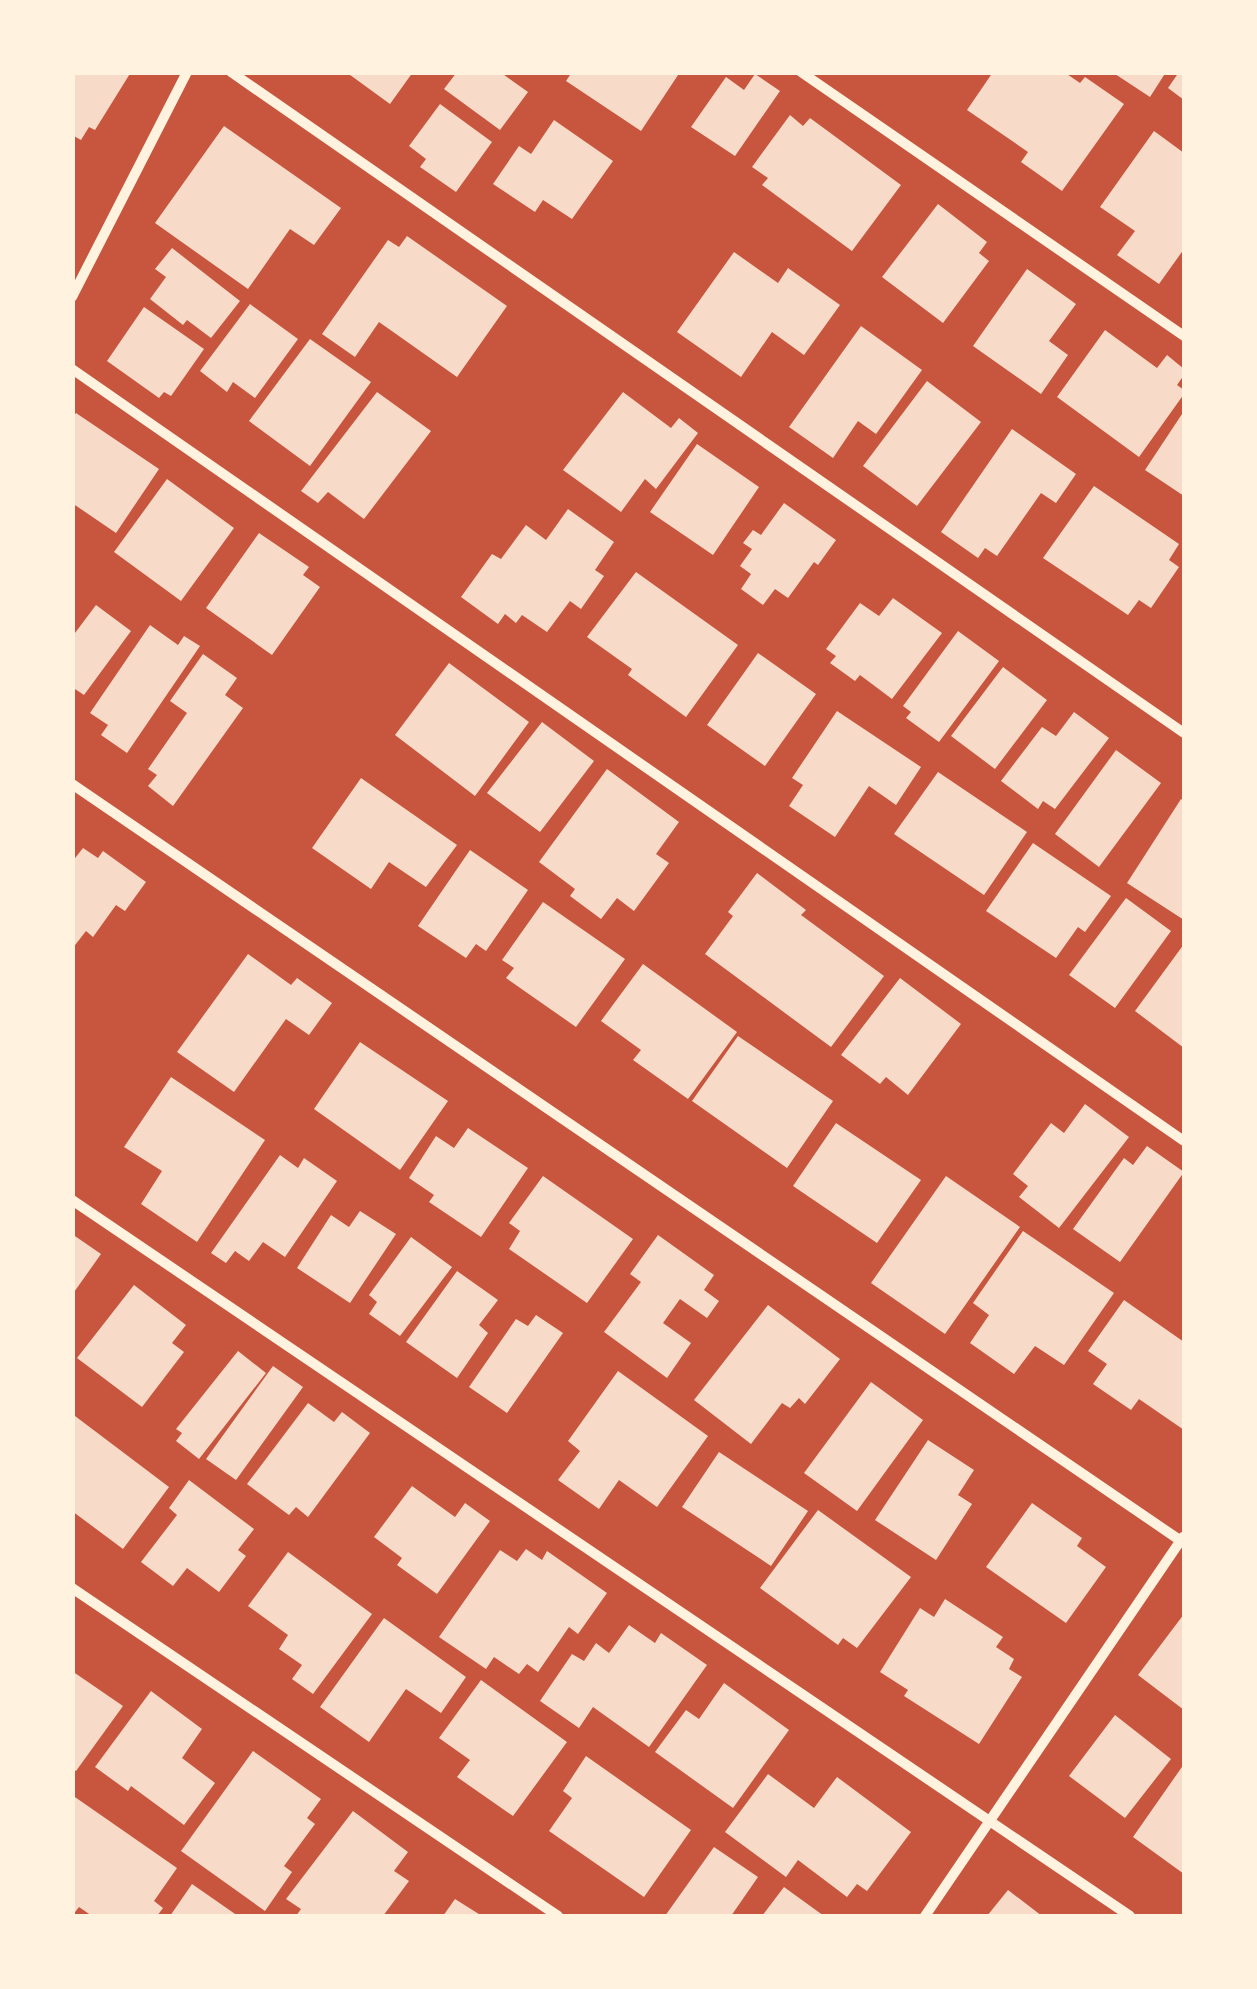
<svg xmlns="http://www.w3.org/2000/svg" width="1257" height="1989" viewBox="0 0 1257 1989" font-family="Figtree,sans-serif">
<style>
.building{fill:#f7dbc8}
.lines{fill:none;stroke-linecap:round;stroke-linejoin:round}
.minor{stroke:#fff3e0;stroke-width:10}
</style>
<rect width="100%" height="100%" fill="#c8553d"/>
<path class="building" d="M 72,72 L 131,72 L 95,130 L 89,127 L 81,140 L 72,135 Z
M 346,72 L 413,72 L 390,104 Z
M 457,72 L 500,72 L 528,92 L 500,130 L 444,89 Z
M 572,72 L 680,72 L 641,131 L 566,81 Z
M 993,72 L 1064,72 L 1080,83 L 1085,77 L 1124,104 L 1062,191 L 1021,162 L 1028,152 L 967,110 Z
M 1112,72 L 1166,72 L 1150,97 Z
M 1179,72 L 1184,72 L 1184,100 L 1168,88 Z
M 755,74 L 780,91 L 735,156 L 691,127 L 726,77 L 744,90 Z
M 440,104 L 492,142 L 456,192 L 420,167 L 426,159 L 409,146 Z
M 790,115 L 803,126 L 810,118 L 901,185 L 852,251 L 762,185 L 768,178 L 752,167 Z
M 554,120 L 613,161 L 572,219 L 543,200 L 535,212 L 493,184 L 519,146 L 531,154 Z
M 224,126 L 341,208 L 314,245 L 290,229 L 248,289 L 155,223 Z
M 1154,131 L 1184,153 L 1184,249 L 1159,284 L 1117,255 L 1135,231 L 1100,207 Z
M 938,204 L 987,242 L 979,253 L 989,261 L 943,323 L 882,277 Z
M 407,236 L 507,306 L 457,377 L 379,322 L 355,357 L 322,334 L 388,240 L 399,247 Z
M 172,248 L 240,301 L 211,338 L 187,320 L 183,325 L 150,299 L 166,277 L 155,269 Z
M 734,252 L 778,283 L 788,268 L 840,305 L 804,355 L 772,332 L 741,377 L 677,332 Z
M 1027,269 L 1076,304 L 1049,341 L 1068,355 L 1041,394 L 973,346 Z
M 250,304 L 298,339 L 255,398 L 233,382 L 227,392 L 200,371 Z
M 144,307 L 204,349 L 171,396 L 164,392 L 159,398 L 107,361 Z
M 861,326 L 922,370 L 876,434 L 858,421 L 833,458 L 789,427 Z
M 1105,330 L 1157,368 L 1167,355 L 1184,369 L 1184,375 L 1177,385 L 1184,390 L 1184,394 L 1139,457 L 1057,397 Z
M 310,339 L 371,382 L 310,466 L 249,421 Z
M 927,381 L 981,422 L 917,506 L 863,466 Z
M 377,392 L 431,431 L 364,519 L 328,492 L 318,503 L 301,491 Z
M 623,392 L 671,428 L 679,418 L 698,433 L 656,489 L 645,479 L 621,512 L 563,470 Z
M 1184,411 L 1184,496 L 1145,470 Z
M 76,413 L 159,469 L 116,533 L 72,503 L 72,419 Z
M 1012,429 L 1076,474 L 1056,503 L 1041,493 L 997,556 L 985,548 L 978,558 L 941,532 Z
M 697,444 L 759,487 L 713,555 L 650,512 Z
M 167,479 L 234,528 L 181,601 L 114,552 Z
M 1094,486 L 1179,544 L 1169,560 L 1179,567 L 1151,608 L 1139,600 L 1128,615 L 1043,558 Z
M 784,503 L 836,540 L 818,565 L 814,562 L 788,598 L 775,589 L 763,605 L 741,589 L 751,574 L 740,566 L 752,549 L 743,543 L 753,530 L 761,535 Z
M 568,509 L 614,542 L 595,570 L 604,576 L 581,609 L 570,601 L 547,632 L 522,615 L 516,623 L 505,614 L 498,624 L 461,597 L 492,554 L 501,559 L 526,525 L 546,540 Z
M 259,533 L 309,567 L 303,575 L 320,587 L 272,655 L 206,608 Z
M 636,572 L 738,645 L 686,717 L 628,675 L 632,669 L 587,637 Z
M 893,598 L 942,633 L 892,699 L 860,675 L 855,681 L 830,663 L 836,656 L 826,649 L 860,603 L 879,616 Z
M 96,605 L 131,631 L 84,695 L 72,687 L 72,637 Z
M 150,625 L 178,645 L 184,636 L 200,646 L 127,753 L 101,735 L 108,725 L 90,713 Z
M 958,631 L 999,661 L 939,742 L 906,718 L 911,712 L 903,706 Z
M 758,653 L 816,694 L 765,766 L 707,725 Z
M 203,654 L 237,678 L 225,695 L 243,708 L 173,806 L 148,786 L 157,775 L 148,769 L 187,713 L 170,701 Z
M 449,663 L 529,722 L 475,796 L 395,735 Z
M 1003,667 L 1047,700 L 995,769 L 951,736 Z
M 837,711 L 921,767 L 896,805 L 869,786 L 835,837 L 789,806 L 803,785 L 792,778 Z
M 1074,712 L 1109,738 L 1055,809 L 1043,801 L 1038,809 L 1001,781 L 1042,727 L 1056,736 Z
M 542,722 L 594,761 L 540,832 L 487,793 Z
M 1116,750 L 1161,783 L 1099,867 L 1055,834 Z
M 607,769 L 679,822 L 656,854 L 669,863 L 634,911 L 617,898 L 601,919 L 570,896 L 575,889 L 539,862 Z
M 938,772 L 1027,832 L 984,895 L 894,834 Z
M 361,778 L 457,845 L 426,887 L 389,862 L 371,889 L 312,848 Z
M 1181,799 L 1184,801 L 1184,920 L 1127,883 Z
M 1033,843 L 1111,896 L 1085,932 L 1078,927 L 1056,958 L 986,911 Z
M 83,848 L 98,858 L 103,851 L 146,882 L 125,911 L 116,905 L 93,937 L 86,931 L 72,949 L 72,862 Z
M 470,850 L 528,890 L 486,951 L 476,944 L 466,958 L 418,926 Z
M 757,873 L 806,910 L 801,915 L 884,976 L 831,1047 L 705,954 L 733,916 L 728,912 Z
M 1126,898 L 1171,931 L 1115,1008 L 1069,975 Z
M 543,902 L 625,959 L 576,1027 L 506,978 L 514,968 L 502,960 Z
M 1184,944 L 1184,1048 L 1135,1011 Z
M 248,954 L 291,985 L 297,978 L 332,1003 L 309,1035 L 286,1019 L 234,1092 L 177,1052 Z
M 643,964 L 737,1032 L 688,1099 L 633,1060 L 641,1050 L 601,1021 Z
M 900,978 L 961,1024 L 908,1095 L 886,1077 L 880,1084 L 841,1055 Z
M 738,1036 L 833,1101 L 787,1168 L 692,1101 Z
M 360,1042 L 448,1101 L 400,1170 L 314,1109 Z
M 171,1077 L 265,1140 L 197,1242 L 141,1204 L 162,1171 L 124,1147 Z
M 1085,1104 L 1129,1137 L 1059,1228 L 1019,1197 L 1028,1186 L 1013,1174 L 1051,1123 L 1064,1133 Z
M 836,1123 L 921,1180 L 877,1243 L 793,1186 Z
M 468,1128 L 528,1168 L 481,1237 L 429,1202 L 434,1195 L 409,1178 L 436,1136 L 454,1148 Z
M 1147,1146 L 1184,1172 L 1120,1262 L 1073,1229 L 1124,1158 L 1133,1165 Z
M 280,1155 L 298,1168 L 304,1158 L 337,1181 L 285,1257 L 263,1242 L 249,1261 L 235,1251 L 226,1263 L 211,1253 Z
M 543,1176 L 633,1239 L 587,1303 L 509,1249 L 520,1231 L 509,1223 Z
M 946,1176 L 1020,1227 L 945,1334 L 871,1283 Z
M 360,1211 L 396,1234 L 350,1303 L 297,1268 L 331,1215 L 349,1227 Z
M 1023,1231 L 1114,1293 L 1064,1365 L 1035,1346 L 1014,1374 L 970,1343 L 989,1315 L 973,1303 Z
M 72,1234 L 101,1254 L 72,1295 Z
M 658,1235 L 714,1275 L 704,1290 L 719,1301 L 707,1318 L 680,1299 L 663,1323 L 691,1343 L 667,1378 L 604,1332 L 641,1282 L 630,1274 Z
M 411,1237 L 452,1267 L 400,1336 L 369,1314 L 377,1302 L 369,1295 Z
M 457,1271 L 498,1300 L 479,1325 L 488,1333 L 457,1378 L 406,1342 Z
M 134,1285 L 186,1325 L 172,1343 L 184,1352 L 142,1407 L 77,1358 Z
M 1124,1300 L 1184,1342 L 1184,1430 L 1139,1399 L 1131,1410 L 1093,1384 L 1107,1364 L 1088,1351 Z
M 768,1305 L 840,1359 L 805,1404 L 799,1398 L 790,1408 L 782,1403 L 751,1444 L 694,1400 Z
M 536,1315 L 563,1333 L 507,1413 L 469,1387 L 516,1319 L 528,1326 Z
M 238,1351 L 266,1373 L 199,1459 L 176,1441 L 182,1433 L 176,1429 Z
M 273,1366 L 303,1387 L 236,1480 L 206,1459 Z
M 618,1371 L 708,1436 L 657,1507 L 619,1480 L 599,1509 L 558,1480 L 580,1451 L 568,1441 Z
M 871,1382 L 923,1420 L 857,1511 L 804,1473 Z
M 308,1403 L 334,1422 L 342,1412 L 370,1433 L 308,1517 L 296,1507 L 289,1515 L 247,1484 Z
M 75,1416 L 169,1487 L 123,1549 L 72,1511 L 72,1420 Z
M 928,1440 L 974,1470 L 958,1495 L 972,1504 L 936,1560 L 875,1520 Z
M 719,1452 L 808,1511 L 771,1566 L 682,1507 Z
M 189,1480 L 254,1529 L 238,1550 L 246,1556 L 219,1592 L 187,1568 L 173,1586 L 141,1562 L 177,1515 L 169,1508 Z
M 412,1486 L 455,1517 L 465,1503 L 490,1521 L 437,1594 L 397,1565 L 402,1558 L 374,1537 Z
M 1032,1503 L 1082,1538 L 1077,1546 L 1106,1567 L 1066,1623 L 986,1567 Z
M 818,1510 L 911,1577 L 857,1648 L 843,1638 L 838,1645 L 760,1588 Z
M 526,1549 L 542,1560 L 547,1551 L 607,1593 L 578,1634 L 569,1627 L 538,1672 L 527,1664 L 519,1674 L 494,1657 L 486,1669 L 439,1637 L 500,1550 L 517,1561 Z
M 288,1552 L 372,1614 L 313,1694 L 292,1679 L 302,1665 L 279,1649 L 288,1635 L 248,1606 Z
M 945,1599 L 1003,1637 L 996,1647 L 1014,1659 L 1009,1669 L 1022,1677 L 979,1744 L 904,1696 L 908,1690 L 880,1672 L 920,1608 L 934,1617 Z
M 1184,1614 L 1184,1710 L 1138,1675 Z
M 384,1618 L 466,1677 L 441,1713 L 406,1689 L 369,1742 L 320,1707 Z
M 629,1625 L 655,1643 L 661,1633 L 707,1665 L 649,1747 L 593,1707 L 579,1728 L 540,1701 L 572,1654 L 584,1661 L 596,1643 L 609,1653 Z
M 72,1671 L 123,1706 L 76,1771 L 72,1769 Z
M 481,1680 L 567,1742 L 513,1816 L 457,1777 L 470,1760 L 439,1738 Z
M 724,1683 L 789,1730 L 733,1808 L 655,1752 L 686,1710 L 699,1719 Z
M 151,1691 L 202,1729 L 182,1758 L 215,1783 L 184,1825 L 131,1786 L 128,1791 L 95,1767 Z
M 1115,1715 L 1171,1759 L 1125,1818 L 1069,1776 Z
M 253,1751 L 321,1799 L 307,1818 L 315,1824 L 284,1866 L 292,1872 L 265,1911 L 181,1851 Z
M 586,1756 L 691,1830 L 644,1897 L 549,1831 L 572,1798 L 563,1791 Z
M 1184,1764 L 1184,1874 L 1133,1837 Z
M 768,1774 L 814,1808 L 837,1777 L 911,1832 L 867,1891 L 857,1884 L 847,1897 L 798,1860 L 786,1877 L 725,1832 Z
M 72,1795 L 177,1868 L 154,1901 L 163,1908 L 157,1916 L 92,1916 L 79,1907 L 72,1916 Z
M 353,1811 L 408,1852 L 394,1871 L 409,1881 L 383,1916 L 296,1916 L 301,1909 L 286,1899 Z
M 714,1847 L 758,1877 L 731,1916 L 665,1916 Z
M 192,1884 L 238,1916 L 170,1916 Z
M 784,1887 L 824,1916 L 762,1916 Z
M 1008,1890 L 1042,1916 L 987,1916 Z
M 455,1899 L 482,1916 L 443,1916 Z"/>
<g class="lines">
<path class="minor" d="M 231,72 L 1184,733
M 801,72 L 1184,336
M 72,297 L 187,72
M 72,369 L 1184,1141
M 72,784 L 1184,1543
M 72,1200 L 1130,1916
M 72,1588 L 558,1916
M 925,1916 L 1183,1537"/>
</g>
<rect width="1257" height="1989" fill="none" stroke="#fff3e0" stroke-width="150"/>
</svg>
